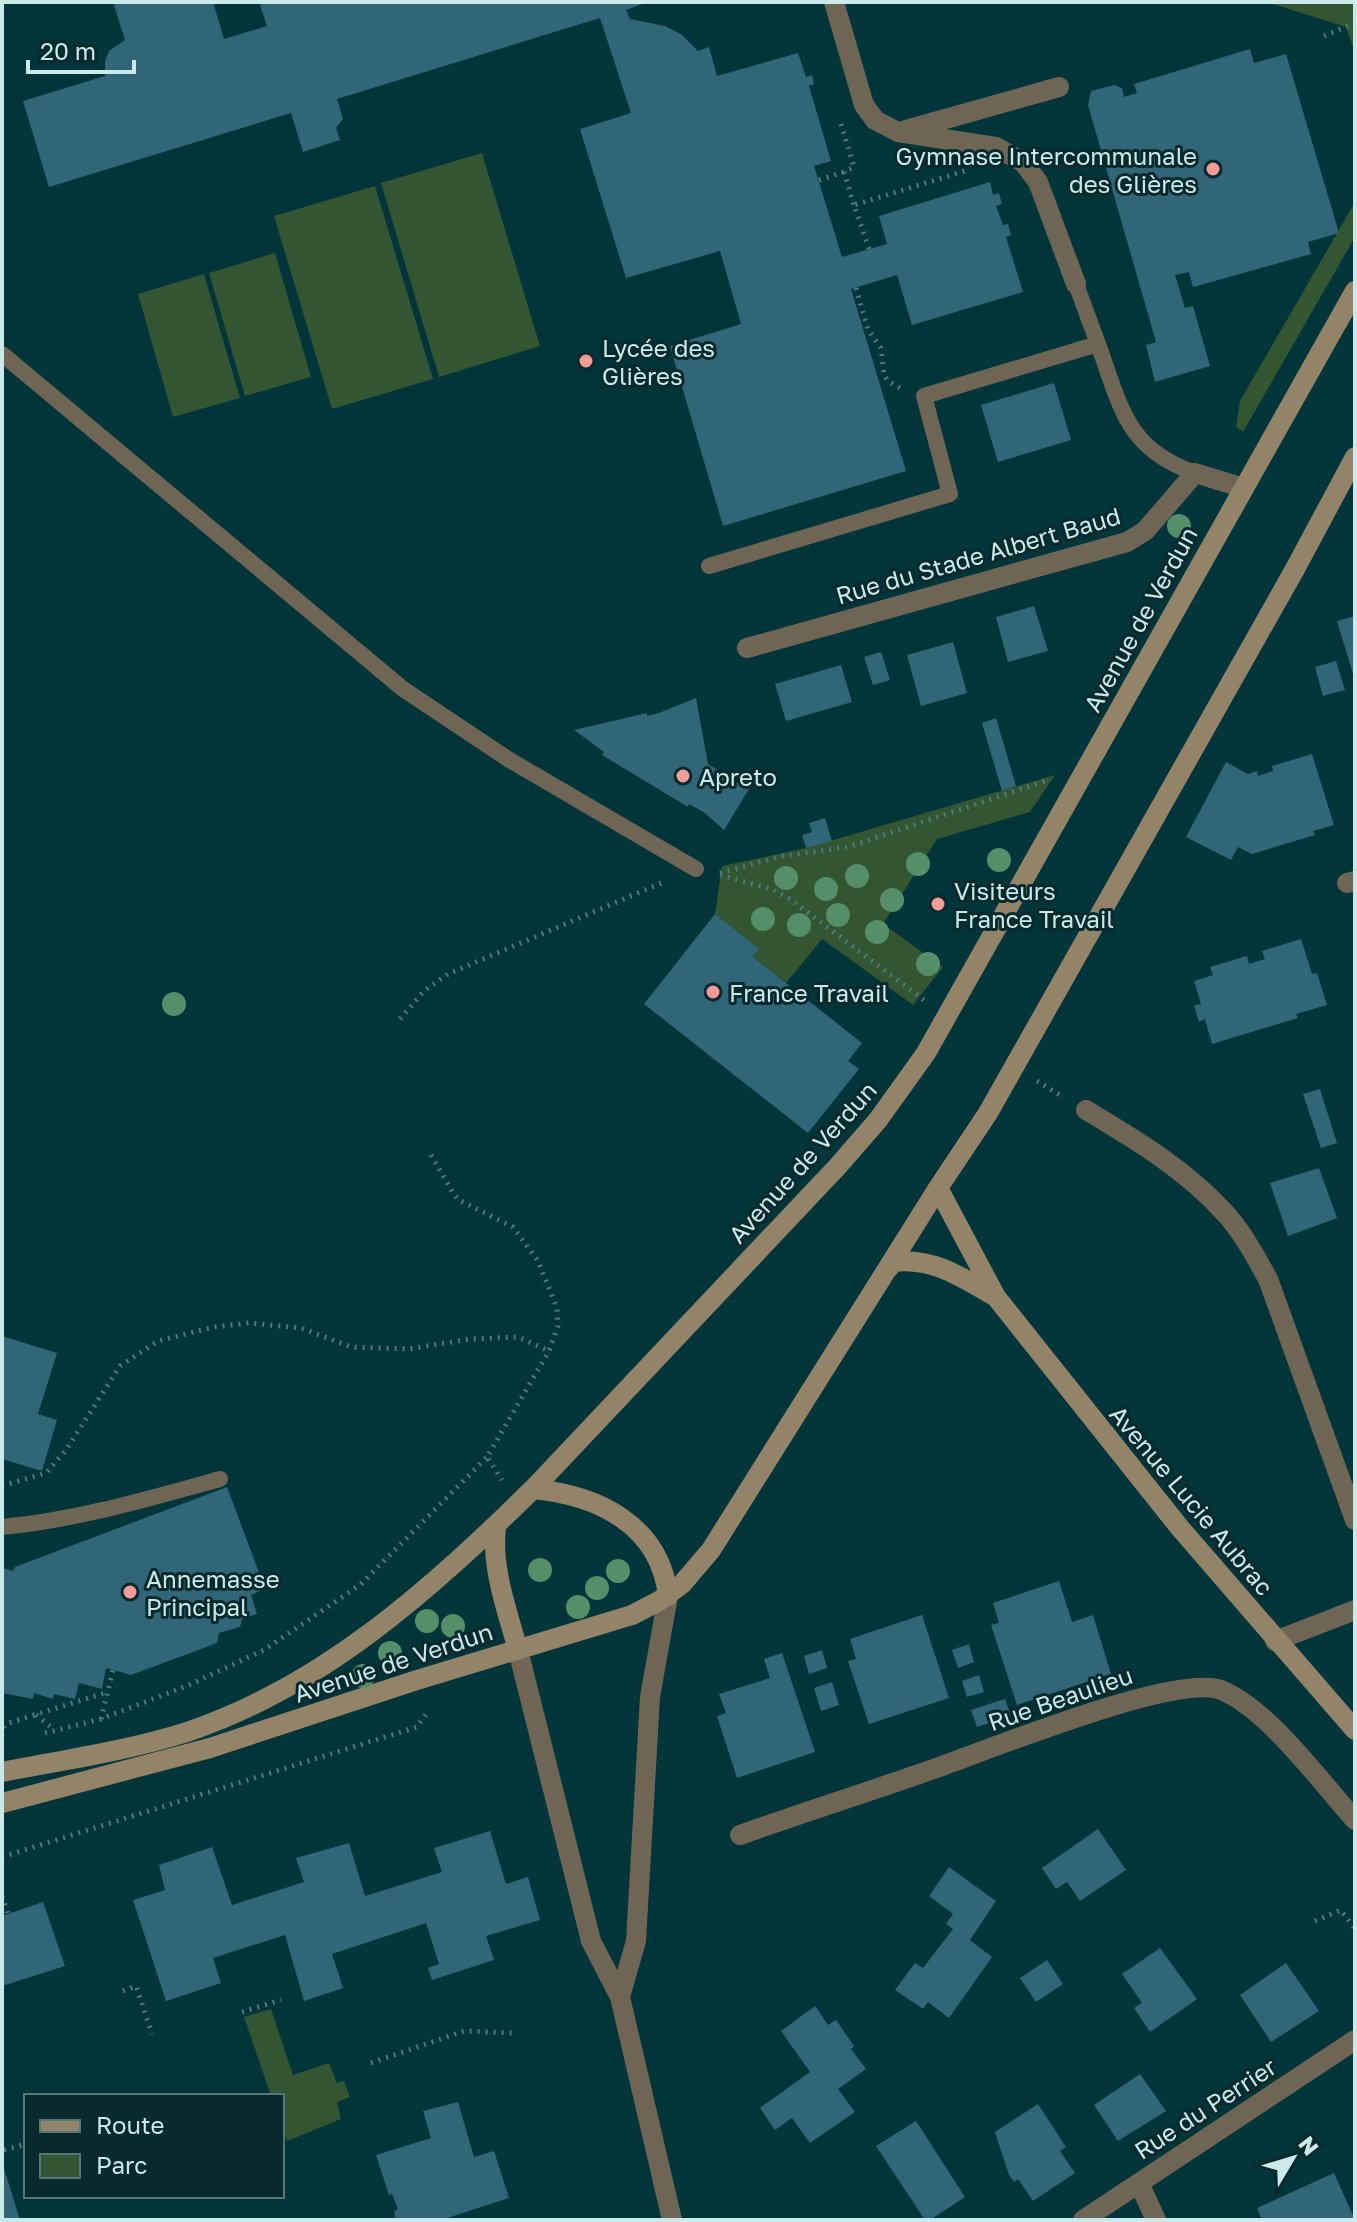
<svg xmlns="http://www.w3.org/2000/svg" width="1357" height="2222" viewBox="0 0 1357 2222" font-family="'Golos Text',sans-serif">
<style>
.green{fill:#335532}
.building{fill:#316678}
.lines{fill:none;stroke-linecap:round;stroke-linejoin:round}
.path{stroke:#4d797c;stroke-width:5;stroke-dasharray:2 6;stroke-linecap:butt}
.lane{stroke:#6f6554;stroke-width:16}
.street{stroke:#6f6554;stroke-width:20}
.secondary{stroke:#938469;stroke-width:20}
.tree{fill:#548f6a}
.poi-dot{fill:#f59b97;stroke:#082a2d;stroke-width:3}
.labels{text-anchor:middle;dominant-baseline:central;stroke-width:6;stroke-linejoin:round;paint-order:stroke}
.poi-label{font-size:24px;fill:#cbe9eb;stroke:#082a2d;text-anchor:start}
.street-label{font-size:24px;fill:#cbe9eb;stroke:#082a2d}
</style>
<rect width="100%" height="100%" fill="#013539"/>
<path class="green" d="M 1280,2 L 1355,2 L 1355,53 L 1346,27 L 1273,4 Z
M 482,153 L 540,346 L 439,377 L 381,183 Z
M 375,186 L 433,379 L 332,409 L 274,216 Z
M 1355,202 L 1355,237 L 1243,432 L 1236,427 L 1240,401 Z
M 275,253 L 311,377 L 245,396 L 209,273 Z
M 204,274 L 240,398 L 173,417 L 138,294 Z
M 1055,775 L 1030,812 L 937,839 L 883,924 L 943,967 L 913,1005 L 822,939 L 786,983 L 753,957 L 758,949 L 715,914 L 722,866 L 806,848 Z
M 271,2009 L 293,2075 L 329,2063 L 337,2083 L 344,2081 L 350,2097 L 337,2102 L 341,2119 L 287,2141 L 282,2127 L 282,2096 L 271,2096 L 244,2017 Z"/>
<path class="building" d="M 113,2 L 213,2 L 224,39 L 267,26 L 259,2 L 648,2 L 626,10 L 630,19 L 665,26 L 682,35 L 698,51 L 709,47 L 717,76 L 798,53 L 806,77 L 812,75 L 814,84 L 809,86 L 831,161 L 814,166 L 842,257 L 887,244 L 879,216 L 990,182 L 993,195 L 999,193 L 1002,204 L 996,206 L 1003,225 L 1008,224 L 1011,235 L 1006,237 L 1023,292 L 912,325 L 897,275 L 851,289 L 906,471 L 723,526 L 670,346 L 741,324 L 720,251 L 626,278 L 580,129 L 631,113 L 600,18 L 337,99 L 343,119 L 336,128 L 340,140 L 303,152 L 291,113 L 49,187 L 23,101 L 105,76 L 105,61 L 109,51 L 125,40 Z
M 1250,49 L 1254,63 L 1286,54 L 1339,233 L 1308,242 L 1311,254 L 1193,287 L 1189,272 L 1175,275 L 1185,308 L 1193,306 L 1210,366 L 1155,382 L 1146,345 L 1156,342 L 1088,105 L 1091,91 L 1114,85 L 1122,88 L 1124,97 L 1137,93 L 1134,84 Z
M 1054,383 L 1071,440 L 998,462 L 981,405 Z
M 1034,606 L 1048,651 L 1008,662 L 996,617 Z
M 1355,616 L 1355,673 L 1353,674 L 1337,621 Z
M 953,642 L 967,693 L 921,706 L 907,655 Z
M 881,652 L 890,680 L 873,685 L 864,657 Z
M 1336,661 L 1345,690 L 1323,696 L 1315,667 Z
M 841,665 L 852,702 L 786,721 L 775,684 Z
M 696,698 L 708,764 L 749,789 L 724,830 L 705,813 L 689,804 L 688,807 L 602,755 L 604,752 L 574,730 L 647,713 L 647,716 L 659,713 Z
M 996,718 L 1016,786 L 1002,791 L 982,723 Z
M 1312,754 L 1334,825 L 1313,831 L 1315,835 L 1252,854 L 1238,847 L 1231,860 L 1186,837 L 1226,762 L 1248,774 L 1257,771 L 1258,776 L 1273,771 L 1272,766 Z
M 825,818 L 832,841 L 806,848 L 802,835 L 812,832 L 809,823 Z
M 715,914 L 759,949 L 753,957 L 862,1043 L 848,1061 L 859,1069 L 808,1133 L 644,1004 Z
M 1301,939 L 1312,974 L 1317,973 L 1327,1005 L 1296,1014 L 1298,1018 L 1212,1044 L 1205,1019 L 1199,1022 L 1194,1006 L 1201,1004 L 1194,981 L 1213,975 L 1210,967 L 1247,956 L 1249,964 L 1265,959 L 1262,951 Z
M 1320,1089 L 1337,1143 L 1321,1148 L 1303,1094 Z
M 1319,1168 L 1337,1218 L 1288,1236 L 1270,1183 Z
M 2,1336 L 57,1353 L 38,1414 L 57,1420 L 42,1471 L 2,1459 Z
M 227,1487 L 265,1589 L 251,1595 L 257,1614 L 242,1619 L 240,1627 L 219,1633 L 217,1643 L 131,1675 L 106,1668 L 102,1689 L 79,1683 L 75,1699 L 54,1694 L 53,1699 L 34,1693 L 33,1699 L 2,1693 L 2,1568 L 13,1571 L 15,1567 Z
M 1059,1581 L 1072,1622 L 1093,1615 L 1111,1674 L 1017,1705 L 991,1625 L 999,1623 L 993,1603 Z
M 922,1615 L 949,1698 L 869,1724 L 848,1661 L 856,1659 L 850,1639 Z
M 969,1644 L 974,1662 L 958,1668 L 952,1650 Z
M 822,1650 L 827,1668 L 809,1674 L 804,1656 Z
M 782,1653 L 815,1752 L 737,1778 L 717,1716 L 726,1713 L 719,1694 L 770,1678 L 764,1659 Z
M 979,1675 L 984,1692 L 967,1697 L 962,1681 Z
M 832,1682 L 839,1705 L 821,1711 L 814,1688 Z
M 1005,1699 L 1011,1716 L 977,1727 L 971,1710 Z
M 1098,1829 L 1126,1870 L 1080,1901 L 1067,1882 L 1056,1889 L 1042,1868 Z
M 490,1831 L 506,1884 L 528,1877 L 540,1920 L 486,1936 L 494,1960 L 432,1980 L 428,1968 L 439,1964 L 426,1923 L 332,1954 L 343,1988 L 304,2001 L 285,1935 L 213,1958 L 221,1983 L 166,2001 L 133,1900 L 165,1890 L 159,1865 L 212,1847 L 232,1905 L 304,1882 L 296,1858 L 349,1843 L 365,1896 L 442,1872 L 434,1848 Z
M 949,1867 L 996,1901 L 970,1940 L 992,1957 L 949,2018 L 928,2002 L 923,2009 L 895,1990 L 915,1963 L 923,1968 L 953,1929 L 946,1924 L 953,1914 L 929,1896 Z
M 43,1902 L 65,1966 L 2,1986 L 2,1916 Z
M 1160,1948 L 1197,1999 L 1150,2032 L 1134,2008 L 1142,2003 L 1122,1974 Z
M 1047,1960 L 1063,1984 L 1036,2002 L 1020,1978 Z
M 1286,1963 L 1319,2011 L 1271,2042 L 1240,1995 Z
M 815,2006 L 828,2025 L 836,2020 L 854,2046 L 851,2049 L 866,2069 L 838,2089 L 855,2112 L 810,2143 L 792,2118 L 775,2130 L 760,2108 L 810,2072 L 781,2031 Z
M 1140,2074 L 1166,2111 L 1118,2141 L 1094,2105 Z
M 458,2102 L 474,2157 L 494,2151 L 509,2198 L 441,2220 L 396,2220 L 394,2211 L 398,2209 L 392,2194 L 389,2195 L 376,2155 L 431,2138 L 423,2111 Z
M 1038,2104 L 1066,2147 L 1060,2151 L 1075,2173 L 1033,2201 L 1018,2179 L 1014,2182 L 1009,2175 L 995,2132 Z
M 916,2121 L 965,2197 L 930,2220 L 925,2220 L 876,2146 Z
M 2,2165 L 3,2165 L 20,2220 L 2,2220 Z
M 1334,2173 L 1355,2220 L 1262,2220 L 1257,2208 Z"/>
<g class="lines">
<path class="path" d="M 1324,36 L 1355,23
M 841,124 L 854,167 L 844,172 L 854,205
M 819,180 L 844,172
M 869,249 L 854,205 L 965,171
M 856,288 L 868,330 L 881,348 L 884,375 L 888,381 L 900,388
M 720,873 L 782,856 L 848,847 L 1048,780
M 720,875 L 771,889 L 790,899 L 924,1000
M 400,1019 L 424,991 L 448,974 L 666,881
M 1037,1081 L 1063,1097
M 431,1155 L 453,1193 L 459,1200 L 513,1227 L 538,1261 L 557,1308 L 558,1326 L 549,1351 L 487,1457 L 502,1480
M 2,1486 L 46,1473 L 66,1450 L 120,1366 L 158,1341 L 214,1327 L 249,1323 L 301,1328 L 351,1347 L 409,1349 L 470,1339 L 518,1337 L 549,1351
M 36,1715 L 55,1730
M 101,1719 L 113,1670
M 2,1725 L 108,1692
M 45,1733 L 101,1719 L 189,1685 L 264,1650 L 360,1585 L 487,1457
M 2,1736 L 4,1725
M 2,1857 L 417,1727 L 427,1713
M 2,1896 L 8,1914
M 1315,1921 L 1341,1910 L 1355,1929
M 123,1991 L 136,1986 L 152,2034
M 242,2012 L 281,2000
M 371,2063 L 464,2031 L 513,2033
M 4,2150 L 26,2144"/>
<path class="lane" d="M 1076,284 L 1098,344
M 2,354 L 403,689 L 508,759 L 696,869
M 709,566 L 950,494 L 924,396 L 1098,344 C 1121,407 1126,449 1195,473
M 2,1527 C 76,1520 148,1499 220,1479"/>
<path class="street" d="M 834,2 L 864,105 L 875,120 L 898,132 L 996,147 L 1023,162 L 1038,182 L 1076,284
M 906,130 L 1059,87
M 747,648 L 1127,542 L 1145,531 L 1195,473 L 1244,488
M 1347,883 L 1355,881
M 1086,1110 C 1136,1140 1185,1169 1224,1212 C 1242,1231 1255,1256 1268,1279 L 1355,1520
M 1275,1641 L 1355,1610
M 518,1650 L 591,1941 L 620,1997 L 672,2220
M 740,1835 C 807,1811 875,1790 942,1766 C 993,1748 1177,1673 1221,1690 C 1268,1709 1320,1781 1355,1820
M 620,1997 L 636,1941 L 650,1697 L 668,1596
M 1139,2183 L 1156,2220
M 1083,2220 L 1355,2040"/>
<path class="secondary" d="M 938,1188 L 996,1297 L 1180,1528 L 1355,1730
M 888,1269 L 893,1262 C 933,1257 963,1278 996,1297
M 533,1489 C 598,1495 660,1525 668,1596
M 496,1527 C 491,1568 507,1610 518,1650
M 2,1772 C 63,1760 127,1751 187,1732 C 324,1686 431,1589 533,1489 L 838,1166 L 878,1120 L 926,1053 L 1355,291
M 2,1803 L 210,1748 L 417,1680 L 632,1615 L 659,1601 L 682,1584 L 711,1550 L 938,1188 L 988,1113 L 1295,569 L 1355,457"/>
</g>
<g class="tree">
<circle cx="1179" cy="526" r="12"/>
<circle cx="999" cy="860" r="12"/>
<circle cx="918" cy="864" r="12"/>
<circle cx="857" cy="876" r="12"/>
<circle cx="786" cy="878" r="12"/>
<circle cx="826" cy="889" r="12"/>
<circle cx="892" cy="900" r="12"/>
<circle cx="838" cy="915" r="12"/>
<circle cx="763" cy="919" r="12"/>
<circle cx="799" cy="925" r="12"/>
<circle cx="877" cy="932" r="12"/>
<circle cx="928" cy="964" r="12"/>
<circle cx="174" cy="1004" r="12"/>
<circle cx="540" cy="1570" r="12"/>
<circle cx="618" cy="1571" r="12"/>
<circle cx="597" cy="1588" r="12"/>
<circle cx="578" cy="1607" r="12"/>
<circle cx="427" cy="1621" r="12"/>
<circle cx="453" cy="1626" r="12"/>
<circle cx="390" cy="1653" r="12"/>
<circle cx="363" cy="1676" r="12"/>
</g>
<g class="poi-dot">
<circle cx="1213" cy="169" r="8"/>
<circle cx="586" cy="361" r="8"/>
<circle cx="683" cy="776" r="8"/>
<circle cx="938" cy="904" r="8"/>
<circle cx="713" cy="992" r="8"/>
<circle cx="130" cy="1592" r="8"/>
</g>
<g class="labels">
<g class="poi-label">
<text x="1197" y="155" text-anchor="end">Gymnase Intercommunale<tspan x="1197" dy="28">des Glières</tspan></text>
<text x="602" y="347">Lycée des<tspan x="602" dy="28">Glières</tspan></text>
<text x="699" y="776">Apreto</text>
<text x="954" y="890">Visiteurs<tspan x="954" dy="28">France Travail</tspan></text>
<text x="729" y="992">France Travail</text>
<text x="146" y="1578">Annemasse<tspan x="146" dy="28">Principal</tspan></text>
</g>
<g class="street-label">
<text transform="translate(978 555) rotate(-16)">Rue du Stade Albert Baud</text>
<text transform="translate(1140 619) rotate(-61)">Avenue de Verdun</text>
<text transform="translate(802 1162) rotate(-48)">Avenue de Verdun</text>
<text transform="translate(1192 1500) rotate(50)">Avenue Lucie Aubrac</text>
<text transform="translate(393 1662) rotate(-18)">Avenue de Verdun</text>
<text transform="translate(1060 1698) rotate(-19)">Rue Beaulieu</text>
<text transform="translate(1205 2108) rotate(-33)">Rue du Perrier</text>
</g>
</g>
<rect width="1357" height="2222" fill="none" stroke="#cbe9eb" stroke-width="8"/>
<rect x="24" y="2094" width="260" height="104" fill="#082a2d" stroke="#567679" stroke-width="2"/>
<rect x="40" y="2120" width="40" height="12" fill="#938469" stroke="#567679" stroke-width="2"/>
<text x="96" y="2134" font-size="24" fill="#cbe9eb">Route</text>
<rect x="40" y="2154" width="40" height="24" fill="#335532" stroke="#567679" stroke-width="2"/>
<text x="96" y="2174" font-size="24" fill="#cbe9eb">Parc</text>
<g transform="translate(1293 2158) rotate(52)" stroke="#082a2d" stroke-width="6" paint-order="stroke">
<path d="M0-6L14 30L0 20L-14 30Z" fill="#cbe9eb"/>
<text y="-12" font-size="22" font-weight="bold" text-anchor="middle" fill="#cbe9eb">N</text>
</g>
<path d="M28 60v12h106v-12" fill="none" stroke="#cbe9eb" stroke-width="4"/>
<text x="40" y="60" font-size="24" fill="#cbe9eb" stroke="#082a2d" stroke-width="6" paint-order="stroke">20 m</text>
</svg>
